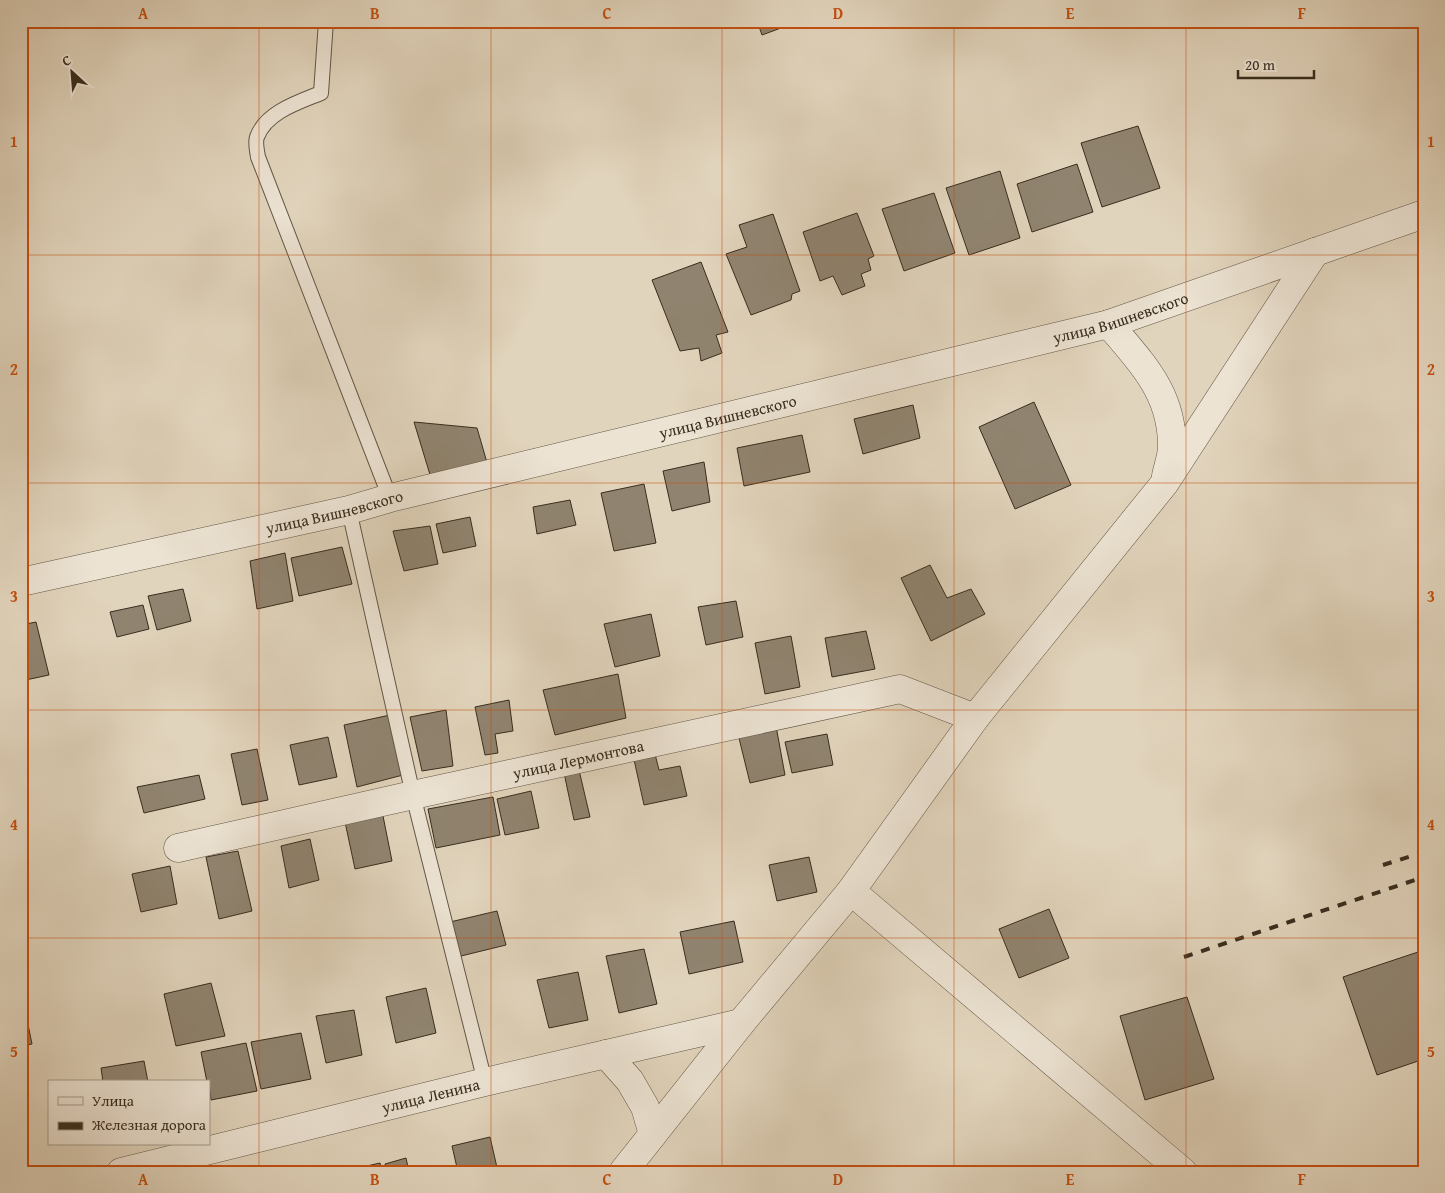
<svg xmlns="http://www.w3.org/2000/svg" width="1445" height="1193" viewBox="0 0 1445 1193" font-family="'Gentium Book Plus',serif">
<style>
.building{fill:#908470;stroke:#382d1e}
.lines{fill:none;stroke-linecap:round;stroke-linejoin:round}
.lane-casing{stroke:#625746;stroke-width:16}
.street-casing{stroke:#625746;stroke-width:29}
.lane{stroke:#ece3d3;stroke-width:14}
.street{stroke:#ece3d3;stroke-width:28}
.rail{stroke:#382d1e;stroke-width:4;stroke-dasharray:9 9;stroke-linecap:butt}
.grid{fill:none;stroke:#c55010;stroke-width:1;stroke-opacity:0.55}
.labels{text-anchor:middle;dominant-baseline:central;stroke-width:4;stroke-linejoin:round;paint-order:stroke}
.street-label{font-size:16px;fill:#382d1e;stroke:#ece3d3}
.neatline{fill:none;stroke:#c55010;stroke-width:2}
.grid-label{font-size:16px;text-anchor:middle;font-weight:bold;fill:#c55010}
</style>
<rect width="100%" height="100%" fill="#e1d4bc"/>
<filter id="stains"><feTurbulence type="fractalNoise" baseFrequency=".004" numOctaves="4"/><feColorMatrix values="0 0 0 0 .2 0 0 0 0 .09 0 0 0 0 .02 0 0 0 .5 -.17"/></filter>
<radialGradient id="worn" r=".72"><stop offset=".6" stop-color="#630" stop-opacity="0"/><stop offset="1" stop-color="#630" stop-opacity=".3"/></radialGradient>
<path class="building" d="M 757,21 L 800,21 L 762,35 Z
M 1138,126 L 1160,188 L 1102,207 L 1081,143 Z
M 1077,164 L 1093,212 L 1032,232 L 1017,184 Z
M 1000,171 L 1020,238 L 969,255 L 946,188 Z
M 934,193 L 955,253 L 904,271 L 882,209 Z
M 857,213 L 874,256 L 868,259 L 871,270 L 861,274 L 865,286 L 842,295 L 833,276 L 820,281 L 803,232 Z
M 773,214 L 800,291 L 792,294 L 791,300 L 751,315 L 726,254 L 747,247 L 739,225 Z
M 701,262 L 728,332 L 716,335 L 722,353 L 701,361 L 699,348 L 680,351 L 652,280 Z
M 1034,402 L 1071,485 L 1015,509 L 979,427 Z
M 913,405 L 920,438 L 863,454 L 854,419 Z
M 414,422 L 477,428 L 488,466 L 431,478 Z
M 802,435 L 810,472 L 744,486 L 737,448 Z
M 704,462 L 710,502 L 672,511 L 663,471 Z
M 644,484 L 656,543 L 614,551 L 601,493 Z
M 570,500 L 576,525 L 537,534 L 533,507 Z
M 470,517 L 476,546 L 443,553 L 436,524 Z
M 430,526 L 438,564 L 404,571 L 393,531 Z
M 342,547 L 352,584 L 299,596 L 291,558 Z
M 285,553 L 293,601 L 257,609 L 250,561 Z
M 930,565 L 947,598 L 971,589 L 985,614 L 931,641 L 901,578 Z
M 183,589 L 191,621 L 157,630 L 148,596 Z
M 736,601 L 743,637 L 706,645 L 698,607 Z
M 143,605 L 149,629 L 117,637 L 110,612 Z
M 651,614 L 660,656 L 615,667 L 604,624 Z
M 36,622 L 49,675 L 21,681 L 21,625 Z
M 866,631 L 875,669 L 832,677 L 825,638 Z
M 791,636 L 800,687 L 765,694 L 755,643 Z
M 618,674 L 626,718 L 555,735 L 543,690 Z
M 509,700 L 513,731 L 495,734 L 498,753 L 485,755 L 475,707 Z
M 446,710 L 453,766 L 422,771 L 410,717 Z
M 390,715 L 403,775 L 357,787 L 344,725 Z
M 776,726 L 785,775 L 750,783 L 738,734 Z
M 827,734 L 833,765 L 792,773 L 785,742 Z
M 328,737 L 337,777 L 299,785 L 290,745 Z
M 257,749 L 268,800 L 242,805 L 231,754 Z
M 654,750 L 659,770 L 680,766 L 687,796 L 644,805 L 633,755 Z
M 579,770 L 590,817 L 574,820 L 564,773 Z
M 199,775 L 205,799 L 144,813 L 137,787 Z
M 531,791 L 539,828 L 505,835 L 497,799 Z
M 493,797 L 500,835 L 436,848 L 428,809 Z
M 383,816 L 392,861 L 355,869 L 345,822 Z
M 310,839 L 319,880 L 289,888 L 281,846 Z
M 238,851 L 252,911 L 219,919 L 206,857 Z
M 809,857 L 817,892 L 777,901 L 769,865 Z
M 170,866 L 177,904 L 141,912 L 132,874 Z
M 1049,909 L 1069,958 L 1019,978 L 999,929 Z
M 497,911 L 506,945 L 457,957 L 450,922 Z
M 734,921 L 743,962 L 689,974 L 680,932 Z
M 644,949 L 657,1004 L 619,1013 L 606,956 Z
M 1424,950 L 1424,1059 L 1377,1075 L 1343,977 Z
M 578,972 L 588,1020 L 549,1028 L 537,980 Z
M 211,983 L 225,1036 L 176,1046 L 164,994 Z
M 426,988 L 436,1033 L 396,1043 L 386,997 Z
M 1187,997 L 1214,1079 L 1145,1100 L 1120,1016 Z
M 21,1005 L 24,1005 L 32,1044 L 21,1046 Z
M 354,1010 L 362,1055 L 326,1063 L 316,1016 Z
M 301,1033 L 311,1079 L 261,1089 L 251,1042 Z
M 246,1043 L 257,1091 L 211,1100 L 209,1082 L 207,1082 L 201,1052 Z
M 144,1061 L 148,1082 L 103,1082 L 101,1068 Z
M 490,1137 L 498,1172 L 458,1172 L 452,1146 Z
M 406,1158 L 409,1172 L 387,1172 L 385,1164 Z
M 380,1163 L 382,1172 L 340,1172 Z"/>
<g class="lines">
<g class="lane-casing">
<path id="lane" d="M 326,21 L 321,93 C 299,102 266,112 257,137 C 255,142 257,151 258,157 L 390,498
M 349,510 L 413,795 L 485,1082"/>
</g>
<g class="street-casing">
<g id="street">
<path d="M 1109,324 C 1142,364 1173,393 1172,449 C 1171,458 1168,467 1166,476"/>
<path id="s1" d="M 21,582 L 349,510 L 390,498 L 1109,324 L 1424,214"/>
<path id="s2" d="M 178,848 L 413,795 L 900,689 L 975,718"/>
<path d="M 851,891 L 1183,1172"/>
<path d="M 606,1054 L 630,1081 L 645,1107 L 653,1134"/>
<path id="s3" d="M 121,1172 L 485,1082 L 741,1023"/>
<path d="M 623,1172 L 741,1023 L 851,891 L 975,718 L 1164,484 L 1315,252"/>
</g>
</g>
<use href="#lane" class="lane"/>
<use href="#street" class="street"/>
<path class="rail" d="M 1383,865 L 1424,852
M 1184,957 L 1424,877"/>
</g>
<path class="grid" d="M 259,21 L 259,1172M 491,21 L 491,1172M 722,21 L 722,1172M 954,21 L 954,1172M 1186,21 L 1186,1172M 21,255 L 1424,255M 21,483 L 1424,483M 21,710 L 1424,710M 21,938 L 1424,938"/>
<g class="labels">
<g class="street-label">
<text stroke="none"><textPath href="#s1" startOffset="1131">улица Вишневского</textPath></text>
<text stroke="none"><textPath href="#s1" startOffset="726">улица Вишневского</textPath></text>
<text stroke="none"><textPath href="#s1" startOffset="321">улица Вишневского</textPath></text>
<text stroke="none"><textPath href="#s2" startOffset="410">улица Лермонтова</textPath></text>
<text stroke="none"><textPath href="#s3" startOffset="319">улица Ленина</textPath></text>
</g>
</g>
<rect width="1445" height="1193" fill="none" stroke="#e1d4bc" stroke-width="55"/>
<rect x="48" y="1080" width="162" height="65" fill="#ece3d3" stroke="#a49a8b"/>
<rect x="58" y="1097" width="25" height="8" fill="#ece3d3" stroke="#a49a8b"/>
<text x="92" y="1106" font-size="15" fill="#382d1e">Улица</text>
<rect x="58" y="1122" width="25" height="8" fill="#382d1e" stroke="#a49a8b"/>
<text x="92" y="1130" font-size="15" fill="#382d1e">Железная дорога</text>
<g transform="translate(72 72) rotate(334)" stroke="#ece3d3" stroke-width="4" paint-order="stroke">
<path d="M0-4L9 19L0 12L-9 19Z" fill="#382d1e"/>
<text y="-8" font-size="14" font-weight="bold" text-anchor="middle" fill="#382d1e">С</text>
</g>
<path d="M1238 70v8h76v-8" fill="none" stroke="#382d1e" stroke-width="2.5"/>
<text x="1245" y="70" font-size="15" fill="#382d1e" stroke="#ece3d3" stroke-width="4" paint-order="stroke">20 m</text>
<rect x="28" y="28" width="1390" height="1138" class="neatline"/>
<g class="grid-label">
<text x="143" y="19">A</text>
<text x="375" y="19">B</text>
<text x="607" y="19">C</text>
<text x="838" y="19">D</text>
<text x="1070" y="19">E</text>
<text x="1302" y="19">F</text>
<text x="14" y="147">1</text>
<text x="1431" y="147">1</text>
<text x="14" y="375">2</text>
<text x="1431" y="375">2</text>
<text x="14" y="602">3</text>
<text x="1431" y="602">3</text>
<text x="14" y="830">4</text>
<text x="1431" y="830">4</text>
<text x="14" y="1057">5</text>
<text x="1431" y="1057">5</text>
<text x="143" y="1185">A</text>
<text x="375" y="1185">B</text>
<text x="607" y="1185">C</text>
<text x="838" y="1185">D</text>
<text x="1070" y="1185">E</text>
<text x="1302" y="1185">F</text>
</g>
<rect width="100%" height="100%" filter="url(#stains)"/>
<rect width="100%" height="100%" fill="url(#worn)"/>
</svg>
